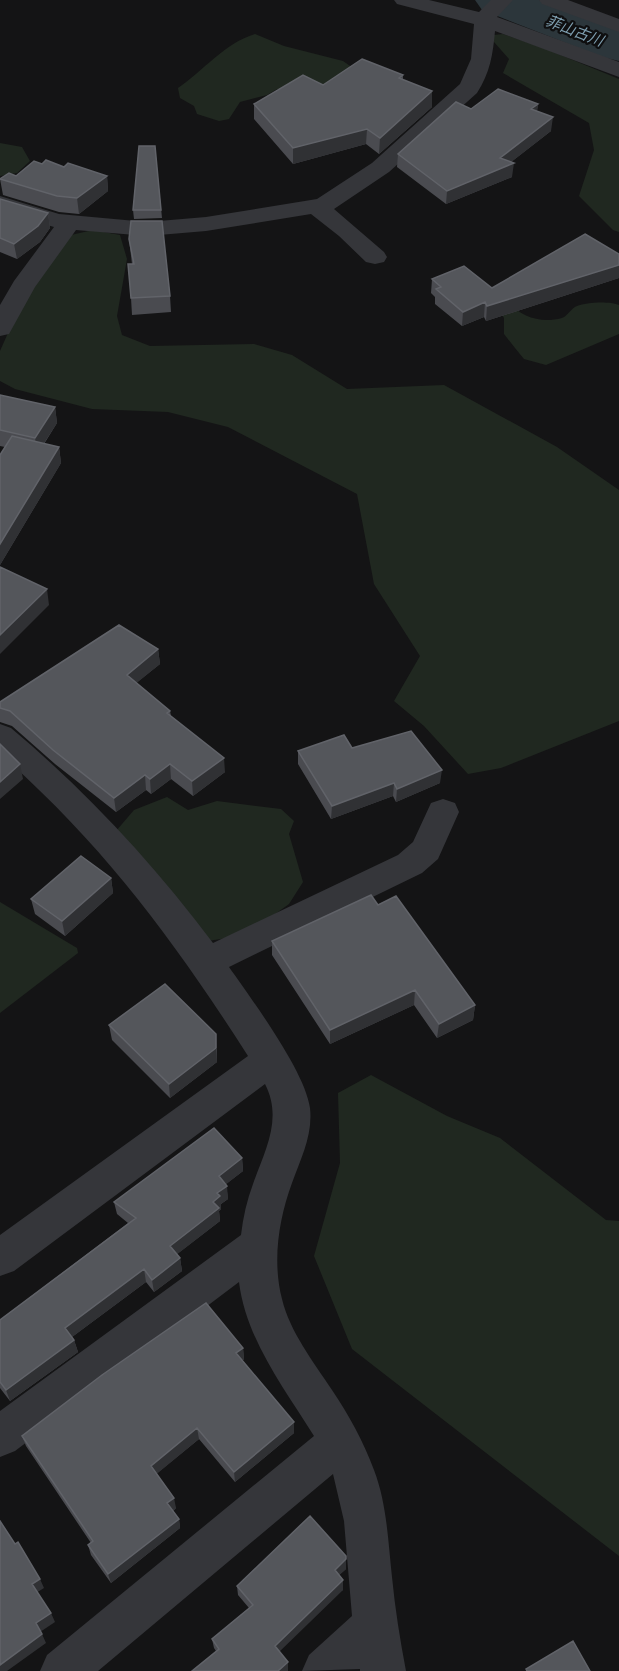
<svg xmlns="http://www.w3.org/2000/svg" width="619" height="1671" viewBox="0 0 619 1671" font-family="'Noto Sans','Noto Sans JP',sans-serif">
<style>
.green{fill:#202820}
.lines{fill:none;stroke-linecap:round;stroke-linejoin:round}
.river{fill:#2c363b;fill-rule:evenodd}
.minor{fill:#35363a;fill-rule:evenodd}
.wall{fill:#4a4b50}
.shaded-wall{fill:#303134}
.building{fill:#54565b;stroke:#616369;stroke-width:1.5}
.labels{text-anchor:middle;dominant-baseline:central;stroke-width:4.5;stroke-linejoin:round;paint-order:stroke}
.far-water-label{font-size:15px;font-style:italic;fill:#7e9eaf;stroke:#0f0f10}
</style>
<rect width="100%" height="100%" fill="#141415"/>
<path class="green" d="M 255,34 L 284,46 L 343,61 L 353,68 L 344,86 L 293,90 L 277,89 L 267,95 L 240,102 L 229,119 L 219,121 L 197,114 L 194,106 L 180,98 L 178,88 C 203,71 225,43 255,34 Z
M 503,34 L 546,49 L 619,79 L 619,232 L 613,230 L 579,196 L 594,150 L 589,123 L 503,73 L 509,59 L 494,42 L 494,35 Z
M 0,143 L 22,147 L 30,161 L 17,173 L 0,176 Z
M 93,230 L 120,235 L 127,259 L 117,316 L 122,335 L 150,346 L 254,344 L 292,355 L 347,389 L 444,385 L 557,447 L 619,490 L 619,721 L 501,768 L 468,774 L 424,726 L 394,701 L 420,656 L 374,584 L 357,494 L 228,427 L 168,412 L 92,409 L 15,389 L 0,381 L 0,351 L 23,299 L 71,235 Z
M 506,301 C 521,316 539,324 562,318 C 568,316 571,308 577,306 C 587,302 610,301 619,305 L 619,334 L 546,365 L 524,359 L 515,348 L 504,334 L 504,318 L 497,307 Z
M 167,797 L 188,810 L 217,801 L 281,809 L 294,821 L 289,834 L 303,882 L 289,904 L 271,917 L 233,937 L 208,941 L 116,831 L 134,810 Z
M 0,902 L 77,948 L 78,953 L 0,1013 Z
M 371,1075 L 447,1116 L 500,1138 L 606,1220 L 619,1221 L 619,1556 L 352,1349 L 314,1256 L 340,1163 L 338,1093 Z"/>
<g class="lines">
<path class="river" d="M 475,0 L 539,0 L 619,31 L 619,61 L 602,57 L 482,10 Z"/>
<path class="minor" d="M 394,0 L 429,0 L 479,12 L 491,0 L 513,0 L 497,17 L 619,62 L 619,77 L 495,31 C 493,54 490,73 477,93 L 389,172 L 334,209 L 384,252 L 387,257 L 384,262 L 375,264 L 366,262 L 339,236 L 311,214 L 206,231 L 147,236 L 76,230 L 35,287 L 9,334 L 0,336 L 0,305 L 14,281 L 54,227 L 0,211 L 0,196 L 59,214 L 147,222 L 206,217 L 317,199 L 372,163 L 460,84 L 471,59 L 474,24 L 397,4 Z
M 539,0 L 568,0 L 619,19 L 619,32 L 542,4 Z
M 0,724 L 11,728 C 87,792 153,863 213,943 L 398,855 L 413,842 L 431,803 L 443,799 L 455,803 L 459,812 L 438,859 L 422,873 L 229,967 C 252,1000 305,1071 310,1108 C 313,1135 301,1158 292,1183 C 279,1218 272,1261 282,1299 C 290,1332 313,1361 332,1390 C 349,1415 363,1441 374,1470 C 387,1504 388,1541 392,1577 C 395,1608 400,1640 406,1671 L 360,1671 L 360,1669 L 302,1671 L 309,1655 L 352,1616 L 344,1521 L 333,1474 L 98,1671 L 40,1671 L 47,1655 L 314,1436 C 284,1388 246,1339 239,1282 L 15,1451 L 0,1457 L 0,1411 L 241,1235 C 243,1217 247,1200 253,1184 C 265,1150 283,1119 265,1084 L 14,1271 L 0,1276 L 0,1235 L 248,1056 C 175,942 103,844 0,754 Z"/>
</g>
<path class="wall" d="M 403,75 L 403,80 L 432,107 L 379,154 L 366,144 L 293,164 L 254,119 L 254,104 L 323,85 Z
M 538,104 L 537,111 L 551,131 L 511,162 L 512,177 L 446,204 L 397,167 L 398,154 L 471,109 Z
M 155,146 L 162,218 L 134,219 L 133,210 Z
M 42,164 L 64,167 L 107,176 L 108,191 L 79,214 L 59,212 L 3,195 L 0,179 L 16,176 Z
M 0,199 L 48,213 L 50,228 L 40,242 L 17,259 L 0,252 Z
M 129,239 L 170,296 L 171,312 L 132,315 L 131,298 L 132,264 Z
M 619,254 L 619,278 L 486,321 L 484,317 L 462,326 L 435,304 L 435,297 L 431,293 L 432,279 L 492,288 Z
M 0,395 L 55,407 L 57,423 L 44,444 L 59,447 L 61,463 L 0,565 L 0,455 L 5,447 L 0,446 Z
M 158,649 L 160,664 L 136,683 L 170,711 L 171,716 L 225,772 L 193,796 L 171,779 L 151,794 L 146,790 L 116,812 L 55,764 L 12,726 L 0,722 L 0,702 Z
M 352,748 L 440,783 L 396,802 L 393,796 L 331,819 L 298,764 L 298,751 Z
M 111,878 L 113,893 L 65,936 L 35,914 L 31,899 Z
M 378,905 L 475,1005 L 473,1020 L 437,1038 L 414,1005 L 330,1044 L 272,955 L 272,941 Z
M 109,1025 L 217,1049 L 217,1062 L 170,1098 L 112,1040 Z
M 242,1158 L 243,1171 L 226,1184 L 228,1199 L 221,1204 L 221,1209 L 219,1211 L 220,1221 L 177,1254 L 180,1258 L 182,1271 L 154,1292 L 146,1282 L 72,1337 L 74,1340 L 78,1352 L 10,1401 L 0,1388 L 0,1320 L 128,1223 L 117,1214 L 114,1202 Z
M 243,1348 L 244,1359 L 242,1361 L 294,1433 L 235,1482 L 199,1439 L 156,1474 L 176,1508 L 173,1511 L 179,1519 L 180,1528 L 111,1583 L 91,1555 L 88,1545 L 91,1543 L 26,1446 L 22,1436 Z
M 346,1569 L 339,1575 L 343,1580 L 343,1590 L 216,1651 L 214,1648 L 212,1639 L 249,1608 L 238,1595 L 237,1586 Z"/>
<path class="shaded-wall" d="M 432,91 L 432,107 L 379,154 L 380,138 Z
M 538,104 L 536,118 L 531,109 Z
M 553,117 L 551,131 L 506,166 L 514,163 L 512,177 L 446,204 L 447,191 L 500,158 Z
M 367,129 L 366,144 L 293,164 L 293,148 Z
M 107,176 L 108,191 L 79,214 L 77,198 Z
M 48,213 L 50,228 L 40,242 L 17,259 L 14,244 Z
M 619,265 L 619,278 L 486,321 L 487,306 Z
M 485,302 L 484,317 L 462,326 L 463,312 Z
M 55,407 L 57,423 L 37,454 L 35,438 Z
M 59,447 L 61,463 L 0,565 L 0,544 Z
M 47,589 L 49,605 L 0,654 L 0,635 Z
M 158,649 L 160,664 L 128,690 L 127,675 Z
M 224,758 L 225,772 L 193,796 L 192,781 Z
M 20,764 L 23,779 L 0,799 L 0,782 Z
M 170,764 L 171,779 L 151,794 L 150,779 Z
M 442,770 L 440,783 L 396,802 L 397,789 Z
M 145,775 L 146,790 L 116,812 L 114,798 Z
M 394,783 L 393,796 L 331,819 L 332,806 Z
M 111,878 L 113,893 L 65,936 L 62,921 Z
M 415,990 L 414,1005 L 330,1044 L 330,1030 Z
M 475,1005 L 473,1020 L 437,1038 L 439,1024 Z
M 216,1034 L 217,1062 L 170,1098 L 169,1084 Z
M 242,1158 L 243,1171 L 220,1189 L 219,1176 Z
M 227,1186 L 228,1199 L 221,1204 L 221,1209 L 219,1211 L 220,1221 L 171,1259 L 170,1246 L 213,1202 L 217,1193 Z
M 180,1258 L 182,1271 L 154,1292 L 152,1280 Z
M 144,1269 L 146,1282 L 68,1340 L 65,1328 Z
M 74,1340 L 78,1352 L 10,1401 L 6,1390 Z
M 243,1348 L 244,1359 L 237,1365 L 236,1353 Z
M 294,1422 L 294,1433 L 235,1482 L 234,1472 Z
M 197,1428 L 199,1439 L 153,1477 L 151,1466 Z
M 174,1498 L 176,1508 L 169,1513 L 167,1503 Z
M 179,1519 L 180,1528 L 111,1583 L 108,1574 Z
M 346,1559 L 346,1569 L 335,1579 L 335,1570 Z
M 40,1579 L 44,1588 L 36,1593 L 32,1584 Z
M 343,1580 L 343,1590 L 276,1655 L 275,1646 Z
M 51,1613 L 55,1622 L 40,1632 L 36,1623 Z
M 42,1634 L 46,1643 L 7,1671 L 0,1671 L 0,1665 Z
M 288,1662 L 288,1671 L 278,1671 Z"/>
<path class="building" d="M 362,59 L 403,75 L 399,78 L 432,91 L 380,138 L 367,129 L 293,148 L 254,104 L 303,75 L 323,85 Z
M 498,89 L 538,104 L 531,109 L 553,117 L 500,158 L 514,163 L 447,191 L 398,154 L 456,102 L 471,109 Z
M 139,146 L 155,146 L 161,210 L 133,210 Z
M 46,160 L 64,167 L 68,163 L 107,176 L 77,198 L 57,196 L 0,179 L 9,173 L 16,176 L 34,161 L 42,164 Z
M 0,199 L 48,213 L 38,226 L 14,244 L 0,238 Z
M 131,221 L 162,221 L 170,296 L 131,298 L 128,264 L 134,264 L 129,239 Z
M 585,234 L 619,254 L 619,265 L 487,306 L 485,302 L 463,312 L 436,289 L 441,287 L 432,279 L 464,266 L 492,288 Z
M 0,395 L 55,407 L 35,438 L 0,430 Z
M 12,436 L 59,447 L 0,544 L 0,455 Z
M 0,567 L 47,589 L 0,635 Z
M 119,625 L 158,649 L 127,675 L 170,711 L 167,713 L 224,758 L 192,781 L 170,764 L 150,779 L 145,775 L 114,798 L 53,750 L 10,711 L 0,708 L 0,702 Z
M 411,731 L 442,770 L 397,789 L 394,783 L 332,806 L 298,751 L 344,735 L 352,748 Z
M 0,744 L 20,764 L 0,782 Z
M 81,856 L 111,878 L 62,921 L 31,899 Z
M 371,895 L 378,905 L 396,896 L 475,1005 L 439,1024 L 415,990 L 330,1030 L 272,941 Z
M 165,984 L 216,1034 L 216,1048 L 169,1084 L 109,1025 Z
M 214,1128 L 242,1158 L 219,1176 L 227,1186 L 217,1193 L 220,1196 L 213,1202 L 219,1208 L 170,1246 L 180,1258 L 152,1280 L 144,1269 L 65,1328 L 74,1340 L 6,1390 L 0,1382 L 0,1320 L 136,1218 L 114,1202 Z
M 206,1303 L 243,1348 L 236,1353 L 294,1422 L 234,1472 L 197,1428 L 151,1466 L 174,1498 L 167,1503 L 179,1519 L 108,1574 L 88,1545 L 93,1541 L 22,1436 L 102,1375 Z
M 310,1516 L 346,1556 L 346,1559 L 335,1570 L 343,1580 L 275,1646 L 288,1662 L 278,1671 L 192,1671 L 219,1649 L 212,1639 L 253,1605 L 237,1586 Z
M 0,1521 L 15,1544 L 18,1542 L 40,1579 L 32,1584 L 51,1613 L 36,1623 L 42,1634 L 0,1665 Z
M 573,1641 L 590,1671 L 527,1671 L 526,1669 Z"/>
<g class="labels">
<g class="far-water-label">
<text transform="translate(575 30) rotate(21)">菲山古川</text>
</g>
</g>
</svg>
